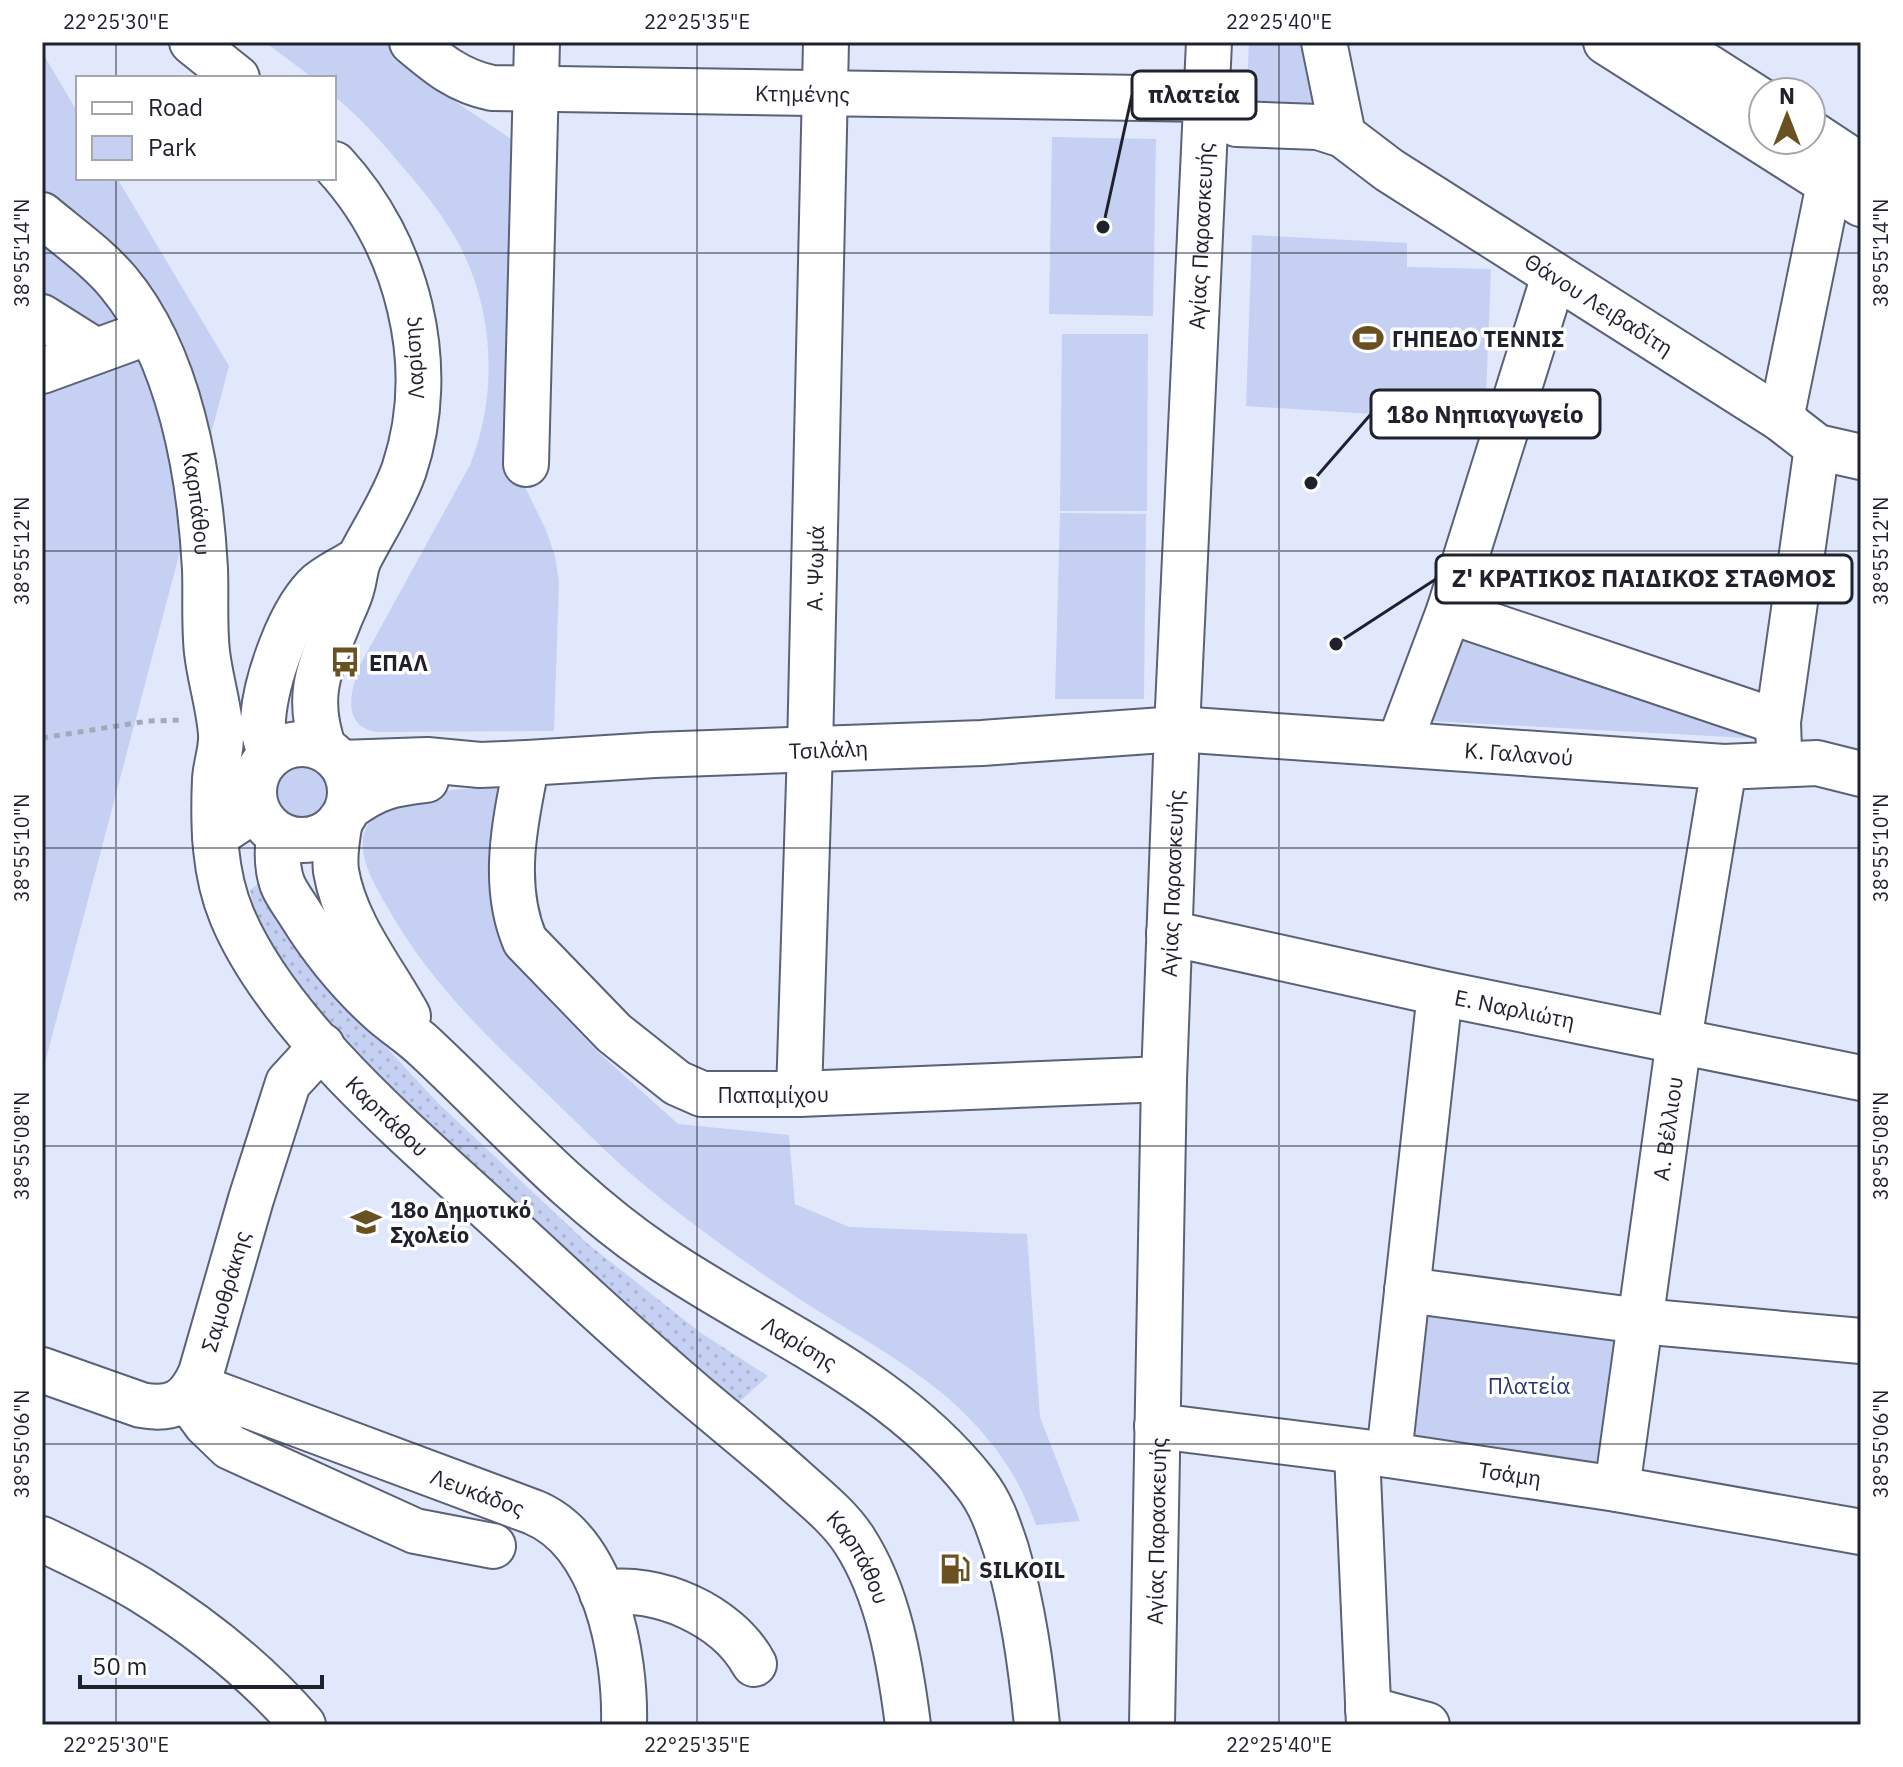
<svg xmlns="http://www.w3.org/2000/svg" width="1903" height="1767" viewBox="0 0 1903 1767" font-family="'IBM Plex Sans',sans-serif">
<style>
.grass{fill:url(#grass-dots)}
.park{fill:#c5d0f2}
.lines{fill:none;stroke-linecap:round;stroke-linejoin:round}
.minor-casing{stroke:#5b6277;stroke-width:48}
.major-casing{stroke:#5b6277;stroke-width:48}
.path{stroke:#a3a9b9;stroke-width:5;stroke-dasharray:6 6;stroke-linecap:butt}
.minor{stroke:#fff;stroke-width:44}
.major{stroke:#fff;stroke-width:44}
.ticks{fill:none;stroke:#1f222c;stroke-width:2;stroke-opacity:0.45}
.labels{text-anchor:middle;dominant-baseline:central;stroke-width:7;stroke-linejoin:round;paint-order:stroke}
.street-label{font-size:22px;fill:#1f222c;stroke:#fff}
.poi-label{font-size:22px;font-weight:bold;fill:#1f222c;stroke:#fff;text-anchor:start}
.park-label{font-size:22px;fill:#293572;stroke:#fff}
.leader{fill:none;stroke:#1f222c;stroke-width:3}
.callout-dot{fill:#1f222c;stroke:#fff;stroke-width:3}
.callout{fill:#fff;stroke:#1f222c;stroke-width:3}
.callout-label{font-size:24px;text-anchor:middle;font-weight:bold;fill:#1f222c}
.neatline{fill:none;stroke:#1f222c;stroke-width:3}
.ticks-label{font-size:20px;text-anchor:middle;fill:#1f222c}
</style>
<defs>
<pattern id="grass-dots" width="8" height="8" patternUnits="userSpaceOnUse" patternTransform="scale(2)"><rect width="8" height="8" fill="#c5d0f2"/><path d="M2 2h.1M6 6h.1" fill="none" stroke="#a9b2d0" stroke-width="1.8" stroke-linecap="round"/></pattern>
</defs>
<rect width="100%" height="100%" fill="#e1e8fc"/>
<path class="grass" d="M 258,884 L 263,885 L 332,989 L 438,1103 L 588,1244 L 701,1333 L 768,1376 L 737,1404 C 649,1324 559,1245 472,1164 C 407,1105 340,1043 287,973 C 270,950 255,918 250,890 Z"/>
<path class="park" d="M 265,42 L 388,42 L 459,104 L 517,143 L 520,477 L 546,530 L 555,556 L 559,582 L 554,731 L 378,732 C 340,727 351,690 360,665 L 470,465 C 500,390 494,298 450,229 C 437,208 422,189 406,171 C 384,144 361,118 334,96 L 334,78 L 313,78 Z
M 1249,42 L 1309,42 L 1324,118 L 1246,111 Z
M 42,52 L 78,113 L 78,178 L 117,178 L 229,366 L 42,1074 Z
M 1052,137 L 1156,139 L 1153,316 L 1049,314 Z
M 1252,235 L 1407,243 L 1407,267 L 1491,269 L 1485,421 L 1246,406 Z
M 1062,334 L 1148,334 L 1147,511 L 1060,511 Z
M 1060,513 L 1146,514 L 1144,699 L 1055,699 Z
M 1471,628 L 1754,723 L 1748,738 L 1430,721 L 1447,638 Z
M 294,755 L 305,755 L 337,781 L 338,792 L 323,820 L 303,828 L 282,822 L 265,796 C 265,776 275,761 294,755 Z
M 508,787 L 500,879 L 513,963 L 597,1051 L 678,1124 L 789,1135 L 795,1204 L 849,1227 L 1027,1234 L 1040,1417 L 1080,1521 L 1036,1525 C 1017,1471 990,1436 948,1398 C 900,1357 844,1329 792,1294 C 729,1251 665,1206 609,1154 C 586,1132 563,1109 540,1087 C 479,1029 426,977 385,903 C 370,876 349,842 375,815 C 401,788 472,789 508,787 Z
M 1419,1299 L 1628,1327 L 1609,1467 L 1399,1436 Z"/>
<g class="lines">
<g class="minor-casing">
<g id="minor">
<path id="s1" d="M 412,42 C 438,64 458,81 492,88 L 1207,99 L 1237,124 L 1318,127 L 1343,135 L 1389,170 L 1781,419 L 1817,447 L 1861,457"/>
<path d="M 1324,42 L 1343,135"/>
<path d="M 1606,42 L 1861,204"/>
<path d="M 1669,42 L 1763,102"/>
<path d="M 1811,133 L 1861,166"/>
<path id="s2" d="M 42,215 C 67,236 97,257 118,282 C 180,356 200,475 205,569 C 206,597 204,625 207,652 C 210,679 219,706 221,734 C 222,749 216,764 215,779 C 213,825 214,873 232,916 C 277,1024 406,1133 492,1212 C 560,1274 627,1338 697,1397 C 730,1425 764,1452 796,1481 C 816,1499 839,1517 854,1540 C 889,1594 900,1663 908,1725"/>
<path d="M 1554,276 L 1449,611 L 1778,722"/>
<path d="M 42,317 L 96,351"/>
<path d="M 42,371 L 149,332"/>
<path d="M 1781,419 L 1829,184"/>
<path d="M 526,464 L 537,42"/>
<path d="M 1399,744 L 1449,611"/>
<path d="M 1779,750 L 1778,722 L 1817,447"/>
<path id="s3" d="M 341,763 L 427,760 L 480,765 L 527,763 L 654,755 L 982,743 L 1177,729 L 1724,767 L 1817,763 L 1861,774"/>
<path id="s4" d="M 527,763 C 515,821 501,885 525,941 L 614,1033 L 677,1083 L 702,1094 L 799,1094 L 1164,1079"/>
<path d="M 348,808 C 376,787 391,784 426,780"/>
<path d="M 215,836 L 256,809"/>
<path id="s5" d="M 1169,933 L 1440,993 L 1861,1078"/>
<path id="s6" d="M 799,1094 L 810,750 L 826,42"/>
<path d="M 1407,1290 L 1640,1321 L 1861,1341"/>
<path id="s7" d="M 42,1370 L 141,1405 C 173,1411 188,1402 201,1373 L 251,1199 L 288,1083 L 322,1046"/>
<path id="s8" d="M 195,1386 L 533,1512 C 605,1541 626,1655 624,1725"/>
<path d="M 187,1398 L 206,1424 L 230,1447 L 415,1531 L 493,1546"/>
<path id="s9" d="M 1157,1426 L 1389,1455 L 1617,1489 L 1861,1532"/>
<path d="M 1357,1453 L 1369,1725"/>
<path d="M 1389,1455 L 1440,993"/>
<path id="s10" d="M 1617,1489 L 1679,1040 L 1724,767"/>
<path d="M 42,1539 C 75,1555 110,1571 141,1590 C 199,1626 258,1673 303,1725"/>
<path d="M 602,1593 C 657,1584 727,1615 754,1664"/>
<path d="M 1368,1709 L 1427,1725"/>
<path id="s11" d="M 1152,1725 L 1164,1079 L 1177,729 L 1209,42"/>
</g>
</g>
<g class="major-casing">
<g id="major">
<path d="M 192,42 L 237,78"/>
<circle cx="302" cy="792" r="48"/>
<path d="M 324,749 C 304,693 321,666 341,615 C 345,606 350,596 352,587 C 355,577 355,566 360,557 C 375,528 393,501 404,470 C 439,365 408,244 334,164"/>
<path d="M 270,755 C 267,744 262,730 263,719 C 266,680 290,609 320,583 C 331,574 346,567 358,560"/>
<path d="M 340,821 C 337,837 334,855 336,871 C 345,925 383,970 408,1016"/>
<path id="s12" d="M 279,835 C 277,850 277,868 282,883 C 286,894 295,905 301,915 C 324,952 351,985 384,1014 C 398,1026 414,1036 427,1049 C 502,1119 570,1197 656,1255 C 764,1329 892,1377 975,1483 C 991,1503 998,1525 1006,1549 C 1023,1607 1031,1665 1037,1725"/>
</g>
</g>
<path class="path" d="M 42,738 L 148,721 L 183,720"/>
<use href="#minor" class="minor"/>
<use href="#major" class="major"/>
</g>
<path class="ticks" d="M 116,42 L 116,78M 697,42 L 697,1725M 1279,42 L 1279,1725M 1860,42 L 1860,1725M 116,178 L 116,1725M 42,253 L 1861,253M 42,551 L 1861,551M 42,848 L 1861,848M 42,1146 L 1861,1146M 42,1444 L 1861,1444"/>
<defs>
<g id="stadium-bare" transform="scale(2.4)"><path d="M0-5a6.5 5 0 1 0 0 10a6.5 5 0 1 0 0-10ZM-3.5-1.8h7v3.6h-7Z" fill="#695122" stroke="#fff" stroke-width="2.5" paint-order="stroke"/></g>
<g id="bus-bare" transform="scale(2.4)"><path d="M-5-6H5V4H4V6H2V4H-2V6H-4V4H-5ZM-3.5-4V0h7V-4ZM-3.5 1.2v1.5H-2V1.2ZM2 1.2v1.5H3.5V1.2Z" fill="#695122" stroke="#fff" stroke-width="2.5" paint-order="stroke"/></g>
<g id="school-bare" transform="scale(2.4)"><path d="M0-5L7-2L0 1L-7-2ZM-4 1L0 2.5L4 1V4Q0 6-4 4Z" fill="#695122" stroke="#fff" stroke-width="2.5" paint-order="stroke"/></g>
<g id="fuel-bare" transform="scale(2.4)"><path d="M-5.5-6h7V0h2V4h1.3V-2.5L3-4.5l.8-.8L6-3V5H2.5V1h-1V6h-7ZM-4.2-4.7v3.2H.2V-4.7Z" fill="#695122" stroke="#fff" stroke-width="2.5" paint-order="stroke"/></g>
</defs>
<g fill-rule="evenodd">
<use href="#stadium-bare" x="1368" y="338"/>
<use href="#bus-bare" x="345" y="662"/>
<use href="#school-bare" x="366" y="1222"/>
<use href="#fuel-bare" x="955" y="1569"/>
</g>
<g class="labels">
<g class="street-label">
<text stroke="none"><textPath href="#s1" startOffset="404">Κτημένης</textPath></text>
<text stroke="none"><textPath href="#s11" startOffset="1490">Αγίας Παρασκευής</textPath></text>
<text stroke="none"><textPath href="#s1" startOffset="1262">Θάνου Λειβαδίτη</textPath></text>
<text transform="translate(413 358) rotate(-94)">Λαρίσης</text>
<text stroke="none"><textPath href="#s2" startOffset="340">Καρπάθου</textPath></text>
<text stroke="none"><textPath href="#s6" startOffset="526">Α. Ψωμά</textPath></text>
<text stroke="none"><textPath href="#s3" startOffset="488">Τσιλάλη</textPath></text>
<text stroke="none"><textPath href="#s3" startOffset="1180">Κ. Γαλανού</textPath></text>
<text stroke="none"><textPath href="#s11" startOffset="842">Αγίας Παρασκευής</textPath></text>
<text stroke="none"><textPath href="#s5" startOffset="354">Ε. Ναρλιώτη</textPath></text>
<text stroke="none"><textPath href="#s4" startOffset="488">Παπαμίχου</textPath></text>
<text stroke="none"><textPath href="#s2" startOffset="1012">Καρπάθου</textPath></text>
<text stroke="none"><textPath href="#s10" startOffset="364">Α. Βέλλιου</textPath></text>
<text stroke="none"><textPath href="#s7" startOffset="266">Σαμοθράκης</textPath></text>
<text stroke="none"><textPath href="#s12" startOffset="748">Λαρίσης</textPath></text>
<text stroke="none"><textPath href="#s9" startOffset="356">Τσάμη</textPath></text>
<text stroke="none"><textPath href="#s8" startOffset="302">Λευκάδος</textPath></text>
<text stroke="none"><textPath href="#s11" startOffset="194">Αγίας Παρασκευής</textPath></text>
<text stroke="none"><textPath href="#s2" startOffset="1660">Καρπάθου</textPath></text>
</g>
<g class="poi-label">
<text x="1392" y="338">ΓΗΠΕΔΟ ΤΕΝΝΙΣ</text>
<text x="369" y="662">ΕΠΑΛ</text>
<text x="390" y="1209">18ο Δημοτικό<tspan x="390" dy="25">Σχολείο</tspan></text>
<text x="979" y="1569">SILKOIL</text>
</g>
<g class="park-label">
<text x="1529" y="1385">Πλατεία</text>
</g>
</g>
<path class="leader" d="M1103 227L1132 95M1311 483L1371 414M1336 644L1436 579"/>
<g class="callout-dot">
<circle cx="1103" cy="227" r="8"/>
<circle cx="1311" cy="483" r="8"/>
<circle cx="1336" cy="644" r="8"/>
</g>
<g class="callout">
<rect x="1132" y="71" width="124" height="48" rx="8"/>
<rect x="1371" y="390" width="229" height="48" rx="8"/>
<rect x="1436" y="555" width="416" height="48" rx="8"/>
</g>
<g class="callout-label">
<text x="1194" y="103">πλατεία</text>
<text x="1485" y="423">18ο Νηπιαγωγείο</text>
<text x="1644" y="587">Ζ' ΚΡΑΤΙΚΟΣ ΠΑΙΔΙΚΟΣ ΣΤΑΘΜΟΣ</text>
</g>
<rect width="1903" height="1767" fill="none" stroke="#ffffff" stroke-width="88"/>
<rect x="76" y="76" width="260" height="104" fill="#ffffff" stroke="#a5a7ab" stroke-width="2"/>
<rect x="92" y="102" width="40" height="12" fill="#ffffff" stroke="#a5a7ab" stroke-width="2"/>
<text x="148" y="116" font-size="24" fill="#1f222c">Road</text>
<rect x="92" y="136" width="40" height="24" fill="#c5d0f2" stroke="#a5a7ab" stroke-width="2"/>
<text x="148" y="156" font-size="24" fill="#1f222c">Park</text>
<g transform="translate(1787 116)"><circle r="38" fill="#ffffff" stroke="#a5a7ab" stroke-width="2"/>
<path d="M0-6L14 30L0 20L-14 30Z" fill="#695122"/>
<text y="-12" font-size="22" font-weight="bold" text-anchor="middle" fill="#1f222c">N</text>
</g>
<path d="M80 1675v12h242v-12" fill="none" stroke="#1f222c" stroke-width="4"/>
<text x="92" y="1675" font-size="24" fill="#1f222c" stroke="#ffffff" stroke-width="6" paint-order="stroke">50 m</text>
<rect x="44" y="44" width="1815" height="1679" class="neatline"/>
<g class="ticks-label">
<text x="116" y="29">22°25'30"E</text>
<text x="697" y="29">22°25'35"E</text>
<text x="1279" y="29">22°25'40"E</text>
<text transform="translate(22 253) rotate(-90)" y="7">38°55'14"N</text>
<text transform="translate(1881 253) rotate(-90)" y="7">38°55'14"N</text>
<text transform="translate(22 551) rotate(-90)" y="7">38°55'12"N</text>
<text transform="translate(1881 551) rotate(-90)" y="7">38°55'12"N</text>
<text transform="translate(22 848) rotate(-90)" y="7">38°55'10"N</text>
<text transform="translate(1881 848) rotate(-90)" y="7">38°55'10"N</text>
<text transform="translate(22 1146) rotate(-90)" y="7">38°55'08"N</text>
<text transform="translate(1881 1146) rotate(-90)" y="7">38°55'08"N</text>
<text transform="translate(22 1444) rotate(-90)" y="7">38°55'06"N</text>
<text transform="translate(1881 1444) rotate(-90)" y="7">38°55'06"N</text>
<text x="116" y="1752">22°25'30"E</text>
<text x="697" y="1752">22°25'35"E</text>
<text x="1279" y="1752">22°25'40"E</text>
</g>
</svg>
